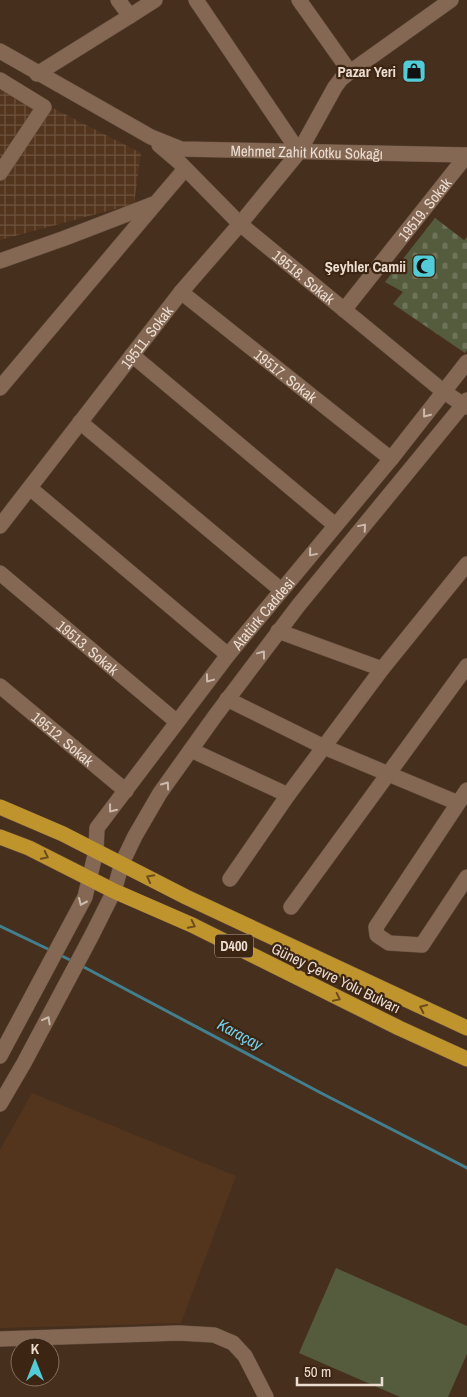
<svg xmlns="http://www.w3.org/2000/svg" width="467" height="1397" viewBox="0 0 467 1397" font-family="'Archivo Narrow',sans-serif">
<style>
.built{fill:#53351e}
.industrial{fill:url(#industrial-grid)}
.cemetery{fill:url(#cemetery-stones)}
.park{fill:#555c3e}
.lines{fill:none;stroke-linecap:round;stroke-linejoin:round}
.stream{stroke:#427f8f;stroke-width:3}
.minor-casing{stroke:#624e3e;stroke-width:16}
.highway-casing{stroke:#624e3e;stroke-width:16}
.minor{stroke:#846854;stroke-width:15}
.highway{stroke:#c0942d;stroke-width:15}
.oneway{stroke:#cdbaac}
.oneway2{stroke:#6b4c1c}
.labels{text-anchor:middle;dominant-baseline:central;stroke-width:4.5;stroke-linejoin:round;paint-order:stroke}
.shield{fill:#3d2513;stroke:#b8a698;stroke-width:1}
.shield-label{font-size:14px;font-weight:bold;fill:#ecddd1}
.poi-label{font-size:15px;font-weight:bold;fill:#ecddd1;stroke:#3d2513;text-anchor:end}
.street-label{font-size:15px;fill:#ecddd1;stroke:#3d2513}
.water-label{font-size:16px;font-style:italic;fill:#71d0ea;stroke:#3d2513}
</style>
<defs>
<pattern id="industrial-grid" width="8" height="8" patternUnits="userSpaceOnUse" patternTransform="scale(1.25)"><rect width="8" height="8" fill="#53351e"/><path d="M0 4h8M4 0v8" fill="none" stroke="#6c523e"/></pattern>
<pattern id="cemetery-stones" width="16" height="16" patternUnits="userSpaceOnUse" patternTransform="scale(1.25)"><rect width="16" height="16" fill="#555c3e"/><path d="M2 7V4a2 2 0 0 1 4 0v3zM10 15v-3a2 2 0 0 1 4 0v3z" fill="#6e7359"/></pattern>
</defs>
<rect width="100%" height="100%" fill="#472f1d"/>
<path class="built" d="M 32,1093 L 236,1176 L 181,1323 L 0,1328 L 0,1150 Z"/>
<path class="industrial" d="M 0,81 L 141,153 L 134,204 L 0,240 Z"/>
<path class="cemetery" d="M 435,218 L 464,240 L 467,237 L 467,350 L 465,353 L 393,304 L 403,292 L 385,282 Z"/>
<path class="park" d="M 336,1268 L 467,1326 L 467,1354 L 448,1397 L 400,1397 L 299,1353 Z"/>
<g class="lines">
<path class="stream" d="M 0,926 L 52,951
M 60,955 L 72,961
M 80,965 L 321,1093 L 467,1168"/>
<g class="minor-casing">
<g id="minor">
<path d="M 118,0 L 130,16 L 155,0"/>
<path d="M 196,0 L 299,152"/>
<path id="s1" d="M 0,51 L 151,137 L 181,149 L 467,155"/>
<path d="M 350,72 L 451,0"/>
<path d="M 37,74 L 130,16"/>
<path d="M 0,80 L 44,107 L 0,173"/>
<path id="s2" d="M 159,145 L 179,162 L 240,224 L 444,392 L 467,407"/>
<path d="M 0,261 L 65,238 L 156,203 L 185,169"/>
<path id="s3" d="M 181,292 L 391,459"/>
<path id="s4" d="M 344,310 L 467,155"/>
<path d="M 132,355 L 335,525"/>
<path d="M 0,388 L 156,203"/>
<path d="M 80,422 L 281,590"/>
<path d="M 30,488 L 228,655"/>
<path id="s5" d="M 0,526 L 181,292 L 240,224 L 299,152 L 335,87 L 341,79 L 350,72 L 299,0"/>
<path id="s6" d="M 0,573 L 177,722"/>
<path d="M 278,631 L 382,669"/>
<path id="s7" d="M 0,686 L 126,791"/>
<path d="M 227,699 L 324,747 L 458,803"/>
<path d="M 191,750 L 288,795"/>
<path d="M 467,790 L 376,927 L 377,935 L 389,943 L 422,945 L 467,877"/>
<path d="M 230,879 L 288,795 L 382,669 L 467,564"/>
<path d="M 291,907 L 467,666"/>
<path id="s8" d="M 0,1056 L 85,897 L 96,851 L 97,828 L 228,655 L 391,459 L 467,362"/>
<path d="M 0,1104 L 24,1063 L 92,935 L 114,891 L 122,863 L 135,836 L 160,793 L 215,716 L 298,606 L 467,400"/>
<path d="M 0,1339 L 179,1333 L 214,1335 L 233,1343 L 245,1356 L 266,1397"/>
</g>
</g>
<g class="highway-casing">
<path id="highway" d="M 0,807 L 63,834 L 186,897 L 467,1028
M 0,837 L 29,848 L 114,891 L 192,925 L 399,1028 L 467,1059"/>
</g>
<use href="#minor" class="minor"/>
<use href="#highway" class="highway"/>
</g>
<defs><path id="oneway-chevron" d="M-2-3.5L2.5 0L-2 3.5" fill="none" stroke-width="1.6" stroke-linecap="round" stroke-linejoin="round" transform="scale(1.25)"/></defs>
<g class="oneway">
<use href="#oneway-chevron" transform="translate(426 414) rotate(128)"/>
<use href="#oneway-chevron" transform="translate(363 527) rotate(-50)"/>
<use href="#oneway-chevron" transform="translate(312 553) rotate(130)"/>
<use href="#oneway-chevron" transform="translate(262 654) rotate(-53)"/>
<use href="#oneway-chevron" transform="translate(209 679) rotate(127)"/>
<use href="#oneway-chevron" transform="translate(166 785) rotate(-55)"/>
<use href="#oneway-chevron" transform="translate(112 809) rotate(128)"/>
<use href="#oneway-chevron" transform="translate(82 902) rotate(114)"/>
<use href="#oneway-chevron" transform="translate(47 1020) rotate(-62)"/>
</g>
<g class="oneway2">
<use href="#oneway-chevron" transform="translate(45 856) rotate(26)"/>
<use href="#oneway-chevron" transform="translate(150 878) rotate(-152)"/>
<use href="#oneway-chevron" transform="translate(192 925) rotate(26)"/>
<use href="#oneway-chevron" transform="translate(337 998) rotate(26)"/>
<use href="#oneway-chevron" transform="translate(423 1008) rotate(-155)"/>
</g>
<defs>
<g id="shop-square" transform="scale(1.25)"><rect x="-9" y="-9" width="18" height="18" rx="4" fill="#52ccd6" stroke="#3d2513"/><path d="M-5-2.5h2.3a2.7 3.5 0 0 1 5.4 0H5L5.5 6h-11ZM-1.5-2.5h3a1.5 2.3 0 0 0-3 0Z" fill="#111"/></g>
<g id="mosque-square" transform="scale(1.25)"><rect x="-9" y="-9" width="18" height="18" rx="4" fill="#52ccd6" stroke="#3d2513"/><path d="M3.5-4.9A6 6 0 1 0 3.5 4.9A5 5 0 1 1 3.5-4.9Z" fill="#111"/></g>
</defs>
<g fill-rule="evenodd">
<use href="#shop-square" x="414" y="71"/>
<use href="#mosque-square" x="424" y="266"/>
</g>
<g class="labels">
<rect class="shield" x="215" y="934.5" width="38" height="23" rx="4"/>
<g class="shield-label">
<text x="234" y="946">D400</text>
</g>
<g class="poi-label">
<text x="396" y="71">Pazar Yeri</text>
<text x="406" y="266">Şeyhler Camii</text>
</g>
<g class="street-label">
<text stroke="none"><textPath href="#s1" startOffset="332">Mehmet Zahit Kotku Sokağı</textPath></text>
<text stroke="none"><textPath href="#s4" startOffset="129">19519. Sokak</textPath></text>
<text stroke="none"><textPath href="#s2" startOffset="196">19518. Sokak</textPath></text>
<text stroke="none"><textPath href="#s5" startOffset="239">19511. Sokak</textPath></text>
<text stroke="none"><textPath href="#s3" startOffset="134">19517. Sokak</textPath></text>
<text stroke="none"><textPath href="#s8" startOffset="522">Atatürk Caddesi</textPath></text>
<text stroke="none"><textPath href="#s6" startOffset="115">19513. Sokak</textPath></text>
<text stroke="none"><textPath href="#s7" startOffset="82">19512. Sokak</textPath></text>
<text transform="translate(336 978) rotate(26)">Güney Çevre Yolu Bulvarı</text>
</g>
<g class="water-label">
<text transform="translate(240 1034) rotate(28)">Karaçay</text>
</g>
</g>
<g transform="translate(35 1362)"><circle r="24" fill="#3d2513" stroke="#836f5f"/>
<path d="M0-4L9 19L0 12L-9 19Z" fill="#52ccd6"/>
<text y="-8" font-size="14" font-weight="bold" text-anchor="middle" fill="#ecddd1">K</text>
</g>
<path d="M297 1377v8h85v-8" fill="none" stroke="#ecddd1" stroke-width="2.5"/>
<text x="304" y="1377" font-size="15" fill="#ecddd1" stroke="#3d2513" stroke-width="4" paint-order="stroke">50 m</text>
</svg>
